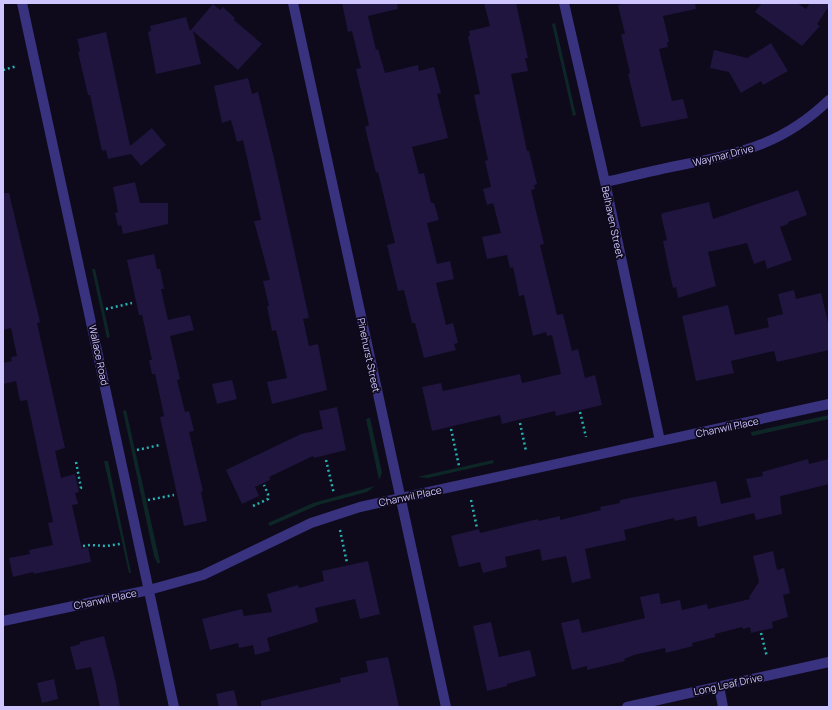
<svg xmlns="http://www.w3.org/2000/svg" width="832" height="710" viewBox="0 0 832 710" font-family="Manrope,sans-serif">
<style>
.green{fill:#0d2626}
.building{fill:#1f153e}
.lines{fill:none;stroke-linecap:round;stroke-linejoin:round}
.path{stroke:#26b3b1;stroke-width:2.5;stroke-dasharray:2 3;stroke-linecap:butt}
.street{stroke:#39327e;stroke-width:10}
.labels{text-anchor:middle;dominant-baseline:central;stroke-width:3.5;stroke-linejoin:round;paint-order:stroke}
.street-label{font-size:10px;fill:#cfc5ff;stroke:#0e0a1c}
</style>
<rect width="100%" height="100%" fill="#0e0a1c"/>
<path class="green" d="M 555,23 L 576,115 L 573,116 L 552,24 Z
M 92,269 L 95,269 L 110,337 L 107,338 Z
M 126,410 L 160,562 L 158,564 L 154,556 L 123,411 Z
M 829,415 L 829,419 L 752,436 L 751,432 Z
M 370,418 L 382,473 L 379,480 L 366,419 Z
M 493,460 L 494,463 L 428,478 L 417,477 Z
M 104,461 L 108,461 L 131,573 L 129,573 Z
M 375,486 L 367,492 L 318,505 L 270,526 L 268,523 L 313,503 Z"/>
<path class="building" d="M 342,3 L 397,3 L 398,9 L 368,16 L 376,50 L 378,49 L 385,73 L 418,65 L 419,71 L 434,67 L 441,93 L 437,94 L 448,138 L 412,147 L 419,174 L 424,173 L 431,203 L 434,203 L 439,220 L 427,223 L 437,264 L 450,261 L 454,279 L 436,283 L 446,325 L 453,323 L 458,343 L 454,344 L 456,350 L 424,358 L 415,323 L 412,323 L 404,290 L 398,291 L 387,245 L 395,243 L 378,172 L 376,173 L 365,127 L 369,125 L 356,69 L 361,68 L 352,31 L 348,32 Z
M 484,3 L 516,3 L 528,58 L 525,58 L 528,71 L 511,74 L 527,151 L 529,151 L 537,184 L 534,185 L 535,189 L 531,190 L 544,244 L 540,245 L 557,315 L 563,314 L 572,351 L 578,349 L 585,378 L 595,375 L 602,405 L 556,416 L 555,411 L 502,424 L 500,415 L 432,431 L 422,387 L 441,383 L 443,391 L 520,374 L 522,383 L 561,374 L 552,335 L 547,336 L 546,332 L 533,336 L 524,295 L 519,296 L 513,267 L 510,268 L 507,255 L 487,259 L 482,237 L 501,233 L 493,203 L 487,205 L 483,189 L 491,187 L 485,161 L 488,160 L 474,95 L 480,94 L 468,37 L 470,35 L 469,31 L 490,26 Z
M 627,3 L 695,3 L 696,9 L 663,16 L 669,41 L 667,43 L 668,47 L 659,49 L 672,101 L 683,99 L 688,118 L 641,127 L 628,74 L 630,73 L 621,34 L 625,34 L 618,5 Z
M 762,3 L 797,3 L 806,9 L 810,3 L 829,3 L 829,6 L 817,24 L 820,26 L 802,46 L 755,12 Z
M 213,4 L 220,10 L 223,7 L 235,18 L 234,20 L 262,44 L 238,70 L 193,31 L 201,64 L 156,74 L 148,32 L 151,31 L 150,26 L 186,17 L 190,31 Z
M 106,32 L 130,146 L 152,128 L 166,145 L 141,166 L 131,154 L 108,159 L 106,150 L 102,151 L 90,95 L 88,95 L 78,52 L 80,51 L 77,39 Z
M 771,43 L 788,71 L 763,85 L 761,81 L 741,93 L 729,72 L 710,68 L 714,50 L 747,58 Z
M 248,78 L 252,94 L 258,92 L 274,158 L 309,318 L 303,319 L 309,346 L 318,344 L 327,390 L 272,404 L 267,382 L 287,378 L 276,330 L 272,331 L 267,306 L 269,306 L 263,281 L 270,280 L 254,221 L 261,220 L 243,140 L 237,142 L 231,120 L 222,123 L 214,86 Z
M 135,182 L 140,203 L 168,203 L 168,224 L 123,234 L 121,225 L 118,226 L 115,213 L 118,212 L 113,187 Z
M 798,190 L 807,215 L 788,222 L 788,224 L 780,227 L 792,260 L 767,269 L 765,260 L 754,264 L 747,243 L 708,252 L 716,286 L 678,298 L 676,287 L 673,288 L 670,275 L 663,241 L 667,240 L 661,215 L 663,213 L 709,202 L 713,219 Z
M 3,193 L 9,193 L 40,322 L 37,323 L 65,448 L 55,451 L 61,478 L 75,474 L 79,492 L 75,493 L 78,504 L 72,505 L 82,549 L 88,547 L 91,562 L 34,574 L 33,572 L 13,577 L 9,558 L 30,554 L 29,550 L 53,545 L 48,523 L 53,522 L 27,400 L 20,401 L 16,381 L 3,384 L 3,363 L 12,361 L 11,357 L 17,356 L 11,328 L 3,330 Z
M 154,254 L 157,269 L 160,269 L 164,289 L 161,289 L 168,320 L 190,315 L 194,330 L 170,336 L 180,379 L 177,380 L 185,412 L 189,411 L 194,431 L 189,432 L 203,491 L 201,492 L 207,521 L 184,526 L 160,417 L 164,416 L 161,401 L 155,374 L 152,374 L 149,360 L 152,360 L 142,315 L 139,315 L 127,260 Z
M 794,290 L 796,299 L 821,293 L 829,327 L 829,350 L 777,362 L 774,351 L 731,361 L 734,373 L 696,381 L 682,316 L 728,305 L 735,335 L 769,327 L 767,318 L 783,314 L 778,294 Z
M 232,380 L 237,399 L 217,404 L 212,384 Z
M 337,407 L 346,450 L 314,458 L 313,456 L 269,477 L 270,480 L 255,487 L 259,496 L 242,504 L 226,470 L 301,434 L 323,429 L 319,411 Z
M 808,459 L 809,464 L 829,459 L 829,484 L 781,496 L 780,497 L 782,514 L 756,520 L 754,513 L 698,527 L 696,516 L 675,521 L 674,518 L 624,530 L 626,540 L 585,549 L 591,578 L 572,583 L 566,556 L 542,561 L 540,549 L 505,557 L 507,567 L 483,573 L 480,562 L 459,567 L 451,536 L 479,529 L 480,533 L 538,519 L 538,521 L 560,516 L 560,520 L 601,510 L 600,507 L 620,503 L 620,500 L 716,481 L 721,504 L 751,497 L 746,479 L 763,476 L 762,472 Z
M 773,551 L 777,570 L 784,568 L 790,593 L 783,595 L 788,617 L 772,622 L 773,628 L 751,633 L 750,627 L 743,629 L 742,627 L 715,634 L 715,637 L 692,643 L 693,646 L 666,653 L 665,648 L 634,655 L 624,659 L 625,661 L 587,670 L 587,666 L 572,670 L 561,623 L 579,619 L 582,633 L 645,618 L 640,597 L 659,593 L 661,604 L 680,600 L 682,610 L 707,604 L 708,609 L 750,599 L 749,597 L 759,582 L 753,556 Z
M 368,561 L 380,614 L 360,619 L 355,599 L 315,608 L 318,622 L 267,638 L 270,651 L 255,655 L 253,645 L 239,648 L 238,643 L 210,650 L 202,619 L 242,609 L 244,616 L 272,612 L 267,594 L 298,585 L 299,588 L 324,581 L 322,571 Z
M 491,622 L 499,657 L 530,650 L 536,676 L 507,684 L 507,686 L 487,691 L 473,626 Z
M 104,636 L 116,683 L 120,707 L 100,707 L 91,667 L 76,670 L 70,647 L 80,644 L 80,642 Z
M 388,657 L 399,707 L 261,707 L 261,701 L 341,682 L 340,678 L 368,672 L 366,661 Z
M 54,679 L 58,699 L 42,703 L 37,683 Z
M 234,690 L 238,707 L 219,707 L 216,694 Z"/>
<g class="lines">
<path class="path" d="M 3,70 L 17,66
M 106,309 L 132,303
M 580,412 L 586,437
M 520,423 L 526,451
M 451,429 L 459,466
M 137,450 L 160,445
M 326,460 L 334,494
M 76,462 L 81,488 L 78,489
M 148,500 L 174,495
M 471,500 L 477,528
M 253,506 L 268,499 L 268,494 L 264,485
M 340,530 L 347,563
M 83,546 L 90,545 L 106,546 L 120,544
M 761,633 L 767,657"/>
<path class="street" d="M 22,3 L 174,707
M 293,3 L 446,707
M 564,3 L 605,182 L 660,441
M 605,182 C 632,176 659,169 686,164 C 745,152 784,143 829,100
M 3,621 L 149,590 L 203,575 L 311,523 L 360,507 L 829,404
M 719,686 L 723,707
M 627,707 L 829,662"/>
</g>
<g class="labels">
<g class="street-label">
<text transform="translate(723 155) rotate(-14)">Waymar Drive</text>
<text transform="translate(613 222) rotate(78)">Belhaven Street</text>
<text transform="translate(99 355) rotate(78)">Wallace Road</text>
<text transform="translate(369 355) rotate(78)">Pinehurst Street</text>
<text transform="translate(727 427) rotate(-12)">Chanwil Place</text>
<text transform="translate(410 496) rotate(-12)">Chanwil Place</text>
<text transform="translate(105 599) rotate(-12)">Chanwil Place</text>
<text transform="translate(728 684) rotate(-12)">Long Leaf Drive</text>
</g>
</g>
<rect width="832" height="710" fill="none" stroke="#cfc5ff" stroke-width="8"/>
</svg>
